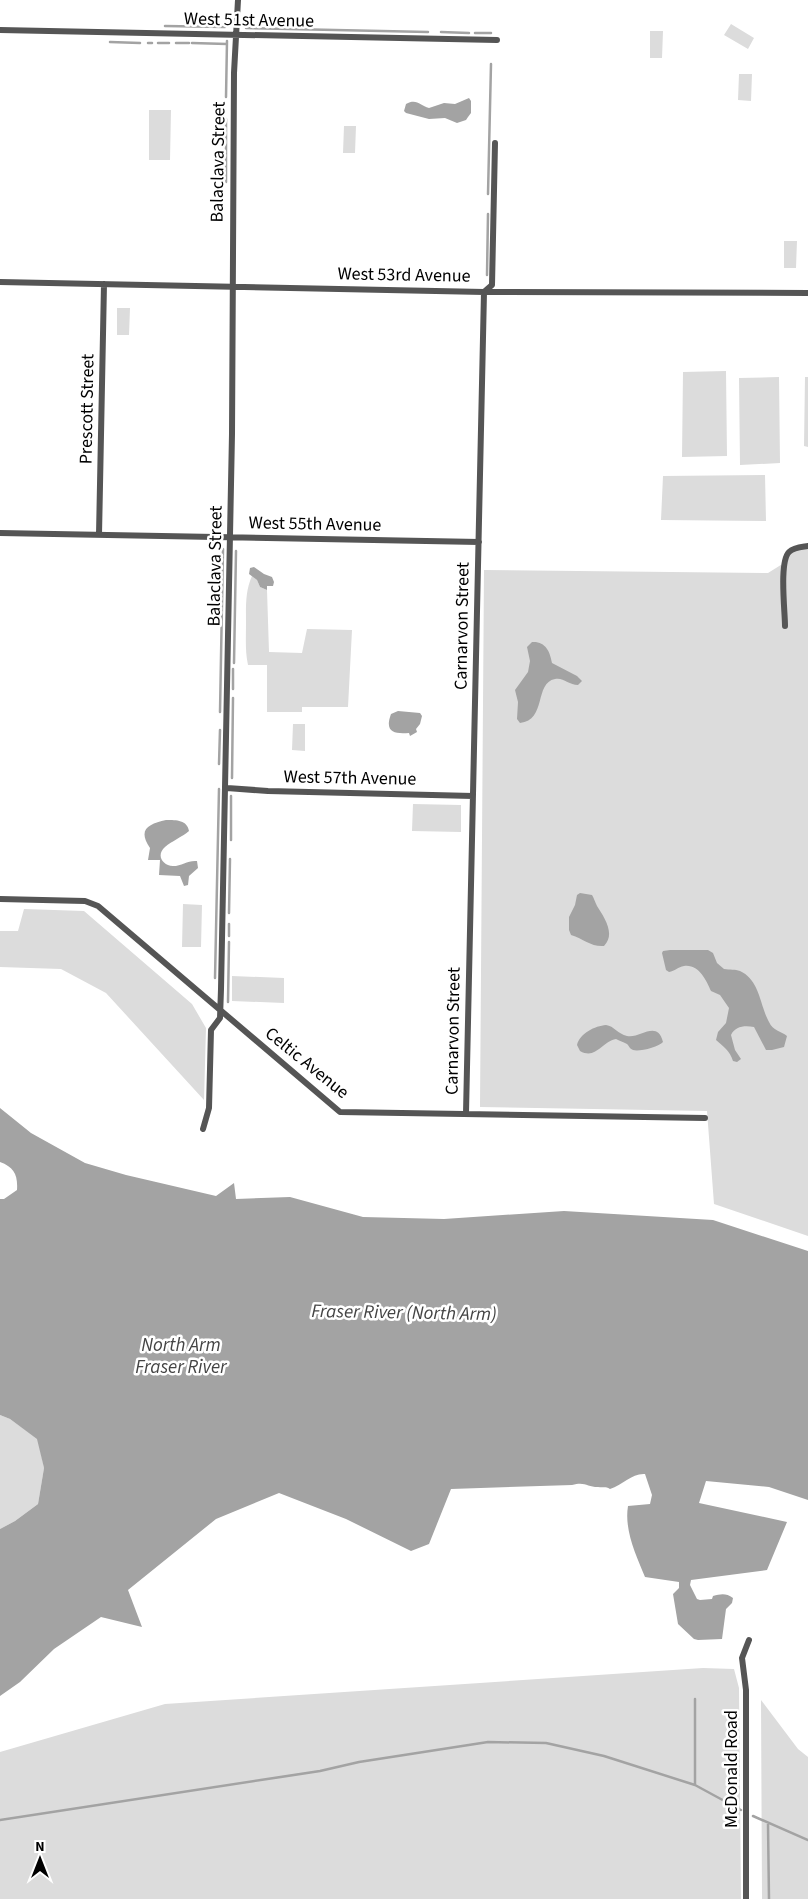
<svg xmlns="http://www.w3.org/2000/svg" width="808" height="1899" viewBox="0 0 808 1899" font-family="'Source Sans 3',sans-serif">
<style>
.green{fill:#dcdcdc}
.water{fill:#a3a3a3}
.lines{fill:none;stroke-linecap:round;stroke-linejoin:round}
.stream{stroke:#a3a3a3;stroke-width:2.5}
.minor{stroke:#555;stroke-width:6}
.labels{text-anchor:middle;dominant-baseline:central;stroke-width:5;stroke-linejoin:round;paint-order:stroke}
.street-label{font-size:18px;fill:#000;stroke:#fff}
.water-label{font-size:19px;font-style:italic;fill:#444;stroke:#fff}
</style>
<rect width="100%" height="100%" fill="#fff"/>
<path class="green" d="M 731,24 L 754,38 L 748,49 L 724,35 Z
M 650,31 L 663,31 L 662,58 L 650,58 Z
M 739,74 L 752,74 L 751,101 L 738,100 Z
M 149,110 L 171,110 L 170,160 L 149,160 Z
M 344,126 L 356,126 L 355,153 L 343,153 Z
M 784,241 L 797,241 L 796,268 L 784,268 Z
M 117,308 L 130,308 L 129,335 L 117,335 Z
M 726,371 L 727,456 L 682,457 L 683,372 Z
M 779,377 L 780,463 L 740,465 L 739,378 Z
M 805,377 L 808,377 L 808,447 L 804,446 Z
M 765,475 L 766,521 L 661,520 L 663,476 Z
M 808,546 L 808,1236 L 714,1204 L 707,1111 L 480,1107 L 484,570 L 768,573 L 784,563 L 788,552 Z
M 252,576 L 257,580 L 260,587 L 267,590 L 269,652 L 302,653 L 307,629 L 352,630 L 348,707 L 302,707 L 302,712 L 267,712 L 267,665 L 248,665 C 245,651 246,638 246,624 C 246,608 245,591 252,576 Z
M 293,724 L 305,724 L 305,751 L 292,750 Z
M 413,804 L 461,805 L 461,832 L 412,831 Z
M 183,904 L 202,905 L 201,947 L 182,947 Z
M 24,909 L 84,911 L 192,1004 L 206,1028 L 204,1100 L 106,993 L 61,969 L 0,967 L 0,931 L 18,931 Z
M 232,976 L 284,978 L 284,1003 L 232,1001 Z
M 0,1415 L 10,1419 L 38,1439 L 44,1468 L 38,1504 L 15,1521 L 0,1529 Z
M 703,1668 L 734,1669 L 739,1688 L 741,1899 L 0,1899 L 0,1752 L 165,1704 Z
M 761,1700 L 798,1749 L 808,1757 L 808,1899 L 762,1899 Z"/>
<path class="water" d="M 469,98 L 471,101 L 471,113 L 468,117 L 466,120 L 457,123 L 445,118 L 429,119 L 406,113 L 404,111 L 406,104 C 417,98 420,106 429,108 L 444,103 L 455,104 Z
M 254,567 L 264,574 L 272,577 L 274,582 L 273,586 L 267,586 L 267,590 L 260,587 L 257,580 L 249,574 L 250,568 Z
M 532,642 C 545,641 550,651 552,663 L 577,676 L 582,681 L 578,685 C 569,685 563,677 555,679 C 534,683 547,720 520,723 L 517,719 L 518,702 L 515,690 L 528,672 L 530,661 L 527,647 Z
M 398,711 L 420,713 L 422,716 L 420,724 L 416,729 L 417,732 L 410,736 L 409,733 C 395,734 384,733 391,714 Z
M 166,820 C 177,820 187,820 189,831 C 182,837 172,841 165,847 C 156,855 162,865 173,866 C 182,866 188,860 197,861 L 198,868 L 189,876 L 188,885 L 184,886 L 180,876 L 159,875 L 160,860 L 148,860 L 150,848 C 137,829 149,824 166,820 Z
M 580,893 L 592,895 C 594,898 595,902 597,906 C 604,917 616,934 604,946 C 591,947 584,939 571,935 L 569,930 L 569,917 L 575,905 L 577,895 Z
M 670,950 L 708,950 L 713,953 L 717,963 L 724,969 C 730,970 735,969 740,971 C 760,980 760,1006 769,1022 C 773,1031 781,1031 787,1036 L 784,1047 L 772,1050 L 766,1050 L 754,1027 C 745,1025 735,1026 731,1035 L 735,1050 L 741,1059 L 737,1062 L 733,1061 C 730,1051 723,1046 716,1040 L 718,1032 L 726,1023 L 729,1008 L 720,995 L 711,991 C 706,980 699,964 684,966 C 678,967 675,971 669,972 L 666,970 L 662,953 L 663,951 Z
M 606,1025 C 614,1026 618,1034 627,1036 C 640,1039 657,1019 663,1042 C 659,1047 639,1052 633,1050 C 629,1048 630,1047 627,1044 C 624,1042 619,1041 616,1039 C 601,1042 596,1060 580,1051 L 577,1045 C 580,1033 595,1026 606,1025 Z
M 0,1108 L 31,1133 L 85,1163 L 126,1175 L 216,1196 L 234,1183 L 236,1199 L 290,1197 L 363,1217 L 444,1219 L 564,1211 L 713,1220 L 808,1251 L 808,1500 L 769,1487 L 706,1481 L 699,1503 L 787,1522 L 767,1570 L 691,1580 L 690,1585 L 697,1599 L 700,1600 L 712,1599 L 713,1596 C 721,1594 726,1593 733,1598 L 732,1603 L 726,1609 L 722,1639 L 698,1640 L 694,1639 L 678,1624 L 673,1594 L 679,1588 L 679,1582 L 645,1577 C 636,1555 624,1530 628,1506 L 650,1504 L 652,1495 L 645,1474 C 632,1473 623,1485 610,1489 C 605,1486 604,1488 598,1487 C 587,1487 585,1481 572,1485 L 451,1489 L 429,1544 L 411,1551 L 346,1519 L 279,1493 L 216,1519 L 128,1590 L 142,1627 L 101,1617 L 54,1649 L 20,1682 L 0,1696 L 0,1529 L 15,1521 L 38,1504 L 44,1468 L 37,1439 L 10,1419 L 0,1415 L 0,1199 L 4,1199 L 17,1190 C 18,1175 14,1167 0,1162 Z"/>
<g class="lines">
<path class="stream" d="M 165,26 L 225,27
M 246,28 L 428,32
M 441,32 L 469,33
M 475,33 L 491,33
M 110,42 L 140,43
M 148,43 L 152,43
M 158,43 L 169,43
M 176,43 L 189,43
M 192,43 L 227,44
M 226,97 L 227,41
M 226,182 L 226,119
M 488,194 L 491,64
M 487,275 L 488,214
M 234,663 L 236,551
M 233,689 L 233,669
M 220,712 L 223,549
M 219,764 L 220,730
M 232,778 L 233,698
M 231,840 L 231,796
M 229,913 L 230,859
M 229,936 L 229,924
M 215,978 L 219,789
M 228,1002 L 229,942
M 695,1699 L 695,1785
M 753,1816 L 808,1840
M 0,1820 L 320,1771 L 359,1762 L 488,1742 L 546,1743 L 604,1756 L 695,1785 L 741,1810
M 768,1824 L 769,1899"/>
<path class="minor" d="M 0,30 L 497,40
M 0,282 L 484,292 L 808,293
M 0,533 L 479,542
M 99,535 L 104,284
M 785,626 C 785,611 779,562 789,552 C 794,547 802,547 808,546
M 227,788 L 268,791 L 473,796
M 0,899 L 85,901 L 98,906 L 340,1112 L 705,1118
M 466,1113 L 484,292 L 492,285 L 495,143
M 203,1129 L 209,1108 L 211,1030 L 220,1018 L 221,989 L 232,434 L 234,73 L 238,0
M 746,1899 L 746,1690 L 742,1658 L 749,1640"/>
</g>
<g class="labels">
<g class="street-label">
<text transform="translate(249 20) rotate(1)">West 51st Avenue</text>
<text transform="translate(218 162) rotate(-89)">Balaclava Street</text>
<text transform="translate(404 275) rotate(1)">West 53rd Avenue</text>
<text transform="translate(87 409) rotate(-89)">Prescott Street</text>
<text transform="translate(315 524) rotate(1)">West 55th Avenue</text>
<text transform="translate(215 566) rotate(-89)">Balaclava Street</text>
<text transform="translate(462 626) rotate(-89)">Carnarvon Street</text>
<text transform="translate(350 778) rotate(1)">West 57th Avenue</text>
<text transform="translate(453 1031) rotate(-89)">Carnarvon Street</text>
<text transform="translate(307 1063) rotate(39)">Celtic Avenue</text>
<text transform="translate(731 1769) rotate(-90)">McDonald Road</text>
</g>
<g class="water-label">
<text transform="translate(404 1313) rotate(1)">Fraser River (North Arm)</text>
<text x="181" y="1345">North Arm<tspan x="181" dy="22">Fraser River</tspan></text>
</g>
</g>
<g transform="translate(40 1859)" stroke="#ffffff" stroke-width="4" paint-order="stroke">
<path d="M0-4L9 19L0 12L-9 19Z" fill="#000000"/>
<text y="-8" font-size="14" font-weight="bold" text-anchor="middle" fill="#000000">N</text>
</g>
</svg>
